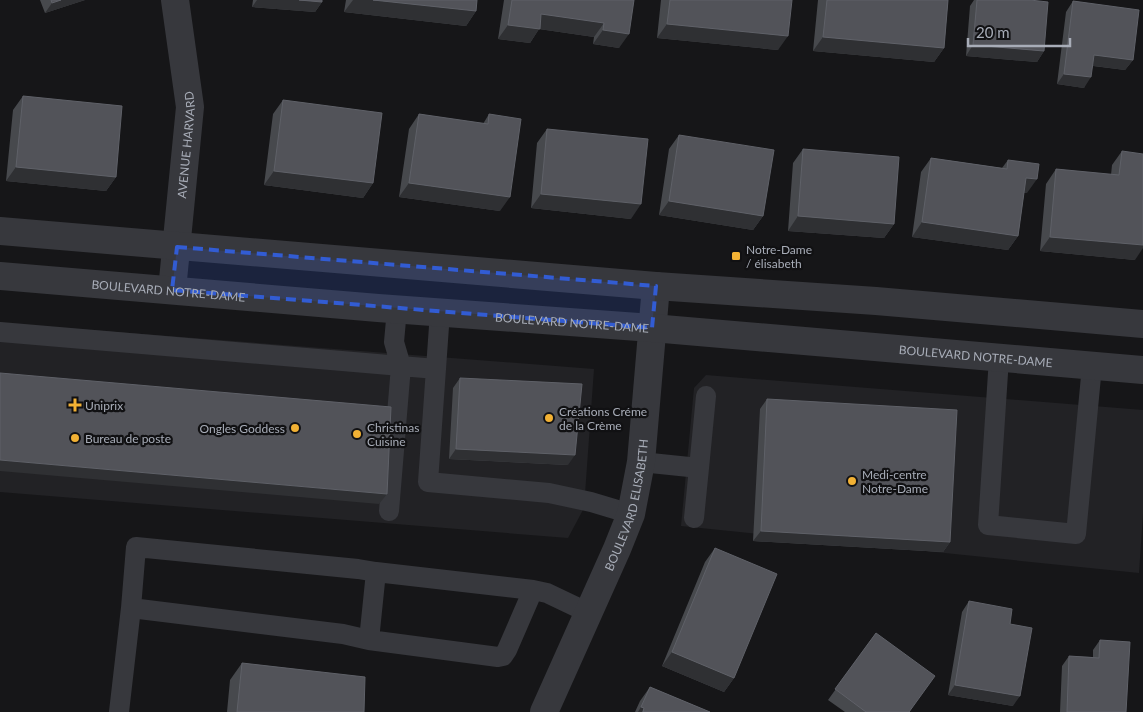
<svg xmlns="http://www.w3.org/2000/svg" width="1143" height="712" viewBox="0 0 1143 712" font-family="Lato,sans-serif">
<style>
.built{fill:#222225}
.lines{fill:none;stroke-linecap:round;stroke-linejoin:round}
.service{stroke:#37383d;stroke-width:20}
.minor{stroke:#37383d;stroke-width:28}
.tertiary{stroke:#37383d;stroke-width:28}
.wall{fill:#47494d}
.shaded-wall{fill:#2f3033}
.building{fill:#525359;stroke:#5f6168}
.marked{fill:#325cd3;fill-opacity:0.2;stroke:#325cd3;stroke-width:4;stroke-dasharray:10 6;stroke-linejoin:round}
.poi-dot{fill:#f2b134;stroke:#111113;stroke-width:2}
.labels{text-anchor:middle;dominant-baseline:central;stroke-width:4.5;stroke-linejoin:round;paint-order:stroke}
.street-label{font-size:12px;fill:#a8adb8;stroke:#111113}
.poi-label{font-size:12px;fill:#a8adb8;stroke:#111113;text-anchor:start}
</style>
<rect width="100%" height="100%" fill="#161618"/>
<path class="built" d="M 0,323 L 594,369 L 584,508 L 568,538 L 0,492 Z
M 706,375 L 1143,410 L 1143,514 L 1139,573 L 681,526 L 694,388 Z"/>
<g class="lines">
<path class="service" d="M 440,312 L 428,482 L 549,493 L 591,502 L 631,514
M 0,332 L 436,369
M 999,358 L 988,525 L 1076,534 L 1092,366
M 641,462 L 699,468 L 706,396
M 389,511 L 401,366 L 394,342 L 397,309
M 694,518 L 699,468
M 533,590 L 507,650 L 503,656 L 498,657 L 369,640 L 376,572 L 533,590 L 547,593 L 589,613
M 131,608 L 136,547 L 358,569 L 376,572
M 119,712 L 131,608 L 343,634 L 369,640"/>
<g class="minor">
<path id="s1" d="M 172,290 L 190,107 L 175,0"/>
<path id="s2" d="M 544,712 L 617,549 L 631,514 L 641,462 L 656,286"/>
</g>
<g class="tertiary">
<path d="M 0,231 L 656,286 L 876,301 L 1143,324"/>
<path id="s3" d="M 0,276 L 378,308 L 652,328 L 1143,370"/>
</g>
</g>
<path class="wall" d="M 40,0 L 85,0 L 45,13 Z
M 253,0 L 322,0 L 322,2 L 315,12 L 252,7 Z
M 346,0 L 477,0 L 476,11 L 466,26 L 344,12 Z
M 504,0 L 634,0 L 619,48 L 593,44 L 594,37 L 539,29 L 530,43 L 498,39 Z
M 661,0 L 792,0 L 778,50 L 657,38 Z
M 818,0 L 948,0 L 944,48 L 934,62 L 813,51 Z
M 974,0 L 1030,0 L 1044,51 L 1037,62 L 966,56 L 970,6 Z
M 1073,1 L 1133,60 L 1125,70 L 1093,66 L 1084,88 L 1057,84 L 1066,12 Z
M 23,96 L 116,177 L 106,191 L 6,181 L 13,110 Z
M 283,100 L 373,183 L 363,198 L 264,185 L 273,114 Z
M 419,114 L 483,124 L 489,114 L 500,211 L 399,197 L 409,129 Z
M 547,129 L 631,219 L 531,208 L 537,143 Z
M 679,135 L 763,216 L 753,230 L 659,215 L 669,149 Z
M 803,149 L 894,224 L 884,238 L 788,231 L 793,163 Z
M 1122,151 L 1135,260 L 1040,251 L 1046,184 L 1056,169 L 1111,175 L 1112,165 Z
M 931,158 L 1002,168 L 1008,160 L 1027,193 L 1024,193 L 1018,236 L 1008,250 L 912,237 L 921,172 Z
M 460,378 L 568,465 L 449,459 L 453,388 Z
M 767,399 L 950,542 L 943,552 L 753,541 L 760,409 Z
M 715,548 L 734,678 L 724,692 L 662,666 L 705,562 Z
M 969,601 L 1010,624 L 1013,706 L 948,695 L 962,612 Z
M 876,633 L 910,712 L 845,712 L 828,700 Z
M 1100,640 L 1126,712 L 1060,712 L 1062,666 L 1069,656 L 1093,657 L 1093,650 Z
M 242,663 L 364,712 L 227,712 L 230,680 Z
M 650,687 L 710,712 L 635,712 L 640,701 Z"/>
<path class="shaded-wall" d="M 61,0 L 85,0 L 45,13 L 52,3 Z
M 257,0 L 299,0 L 322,2 L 315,12 L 252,7 Z
M 353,0 L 373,0 L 476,11 L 466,26 L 344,12 Z
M 541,14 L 604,23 L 594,37 L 539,29 L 530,43 L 498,39 L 508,25 Z
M 667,24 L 788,36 L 778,50 L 657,38 Z
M 603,30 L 629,34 L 619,48 L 593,44 Z
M 823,37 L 944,48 L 934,62 L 813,51 Z
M 973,45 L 1044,51 L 1037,62 L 966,56 Z
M 1094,55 L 1133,60 L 1125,70 L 1087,65 Z
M 1064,74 L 1091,77 L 1084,88 L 1057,84 Z
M 16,167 L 116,177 L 106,191 L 6,181 Z
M 274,171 L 373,183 L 363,198 L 264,185 Z
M 1026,178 L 1037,179 L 1027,193 L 1016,192 Z
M 409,183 L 510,197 L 500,211 L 399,197 Z
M 541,194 L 641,204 L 631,219 L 531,208 Z
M 669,201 L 763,216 L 753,230 L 659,215 Z
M 798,216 L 894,224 L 884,238 L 788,231 Z
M 922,222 L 1018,236 L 1008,250 L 912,237 Z
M 1050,237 L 1143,245 L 1143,248 L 1135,260 L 1040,251 Z
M 456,449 L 575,455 L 568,465 L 449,459 Z
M 0,460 L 387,494 L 379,504 L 0,471 Z
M 761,531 L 950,542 L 943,552 L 753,541 Z
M 672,652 L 734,678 L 724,692 L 662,666 Z
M 955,685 L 1020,696 L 1013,706 L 948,695 Z
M 641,707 L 644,708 L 642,712 L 638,712 Z"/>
<path class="building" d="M 51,0 L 61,0 L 52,3 Z
M 299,0 L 322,0 L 322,2 Z
M 373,0 L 477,0 L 476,11 Z
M 512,0 L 634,0 L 629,34 L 603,30 L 604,23 L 541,14 L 540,29 L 508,25 Z
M 670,0 L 792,0 L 788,36 L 667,24 Z
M 827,0 L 948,0 L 944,48 L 823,37 Z
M 977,0 L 1030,0 L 1048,2 L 1044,51 L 973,45 Z
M 1073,1 L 1139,10 L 1133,60 L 1094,55 L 1091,77 L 1064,74 Z
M 23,96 L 122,106 L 116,177 L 16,167 Z
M 283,100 L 382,113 L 373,183 L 274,171 Z
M 419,114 L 488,124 L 489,114 L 521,119 L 510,197 L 409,183 Z
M 547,129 L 648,139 L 641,204 L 541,194 Z
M 679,135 L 774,150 L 763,216 L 669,201 Z
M 803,149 L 899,157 L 894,224 L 798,216 Z
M 1122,151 L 1143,154 L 1143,245 L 1050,237 L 1056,169 L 1119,175 Z
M 931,158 L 1007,169 L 1008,160 L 1039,164 L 1037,179 L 1026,178 L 1018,236 L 922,222 Z
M 0,373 L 391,407 L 387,494 L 0,460 Z
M 460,378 L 582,384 L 575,455 L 456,449 Z
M 767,399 L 957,410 L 950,542 L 761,531 Z
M 715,548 L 777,574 L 734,678 L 672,652 Z
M 969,601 L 1012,609 L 1010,624 L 1032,628 L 1020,696 L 955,685 Z
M 876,633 L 935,676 L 909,712 L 866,712 L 835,689 Z
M 1100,640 L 1130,642 L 1126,712 L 1067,712 L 1069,656 L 1099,658 Z
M 242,663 L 365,677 L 364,712 L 237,712 Z
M 650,687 L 710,712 L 643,712 L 644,708 L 641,707 Z"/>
<path class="marked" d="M 177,247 L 656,286 L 652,328 L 172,290 Z"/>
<g class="poi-dot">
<rect x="731" y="251" width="10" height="10" rx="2.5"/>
<path d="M72.5 397.5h5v5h5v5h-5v5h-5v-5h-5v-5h5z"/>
<circle cx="549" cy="418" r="5"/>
<circle cx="295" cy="428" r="5"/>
<circle cx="357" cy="434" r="5"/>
<circle cx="75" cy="438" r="5"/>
<circle cx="852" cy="481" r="5"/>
</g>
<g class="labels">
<g class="street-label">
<text stroke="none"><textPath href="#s1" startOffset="146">AVENUE HARVARD</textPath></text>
<text stroke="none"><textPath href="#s3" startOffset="169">BOULEVARD NOTRE-DAME</textPath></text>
<text stroke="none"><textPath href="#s3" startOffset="574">BOULEVARD NOTRE-DAME</textPath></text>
<text stroke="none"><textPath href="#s3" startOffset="979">BOULEVARD NOTRE-DAME</textPath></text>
<text stroke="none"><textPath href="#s2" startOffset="224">BOULEVARD ELISABETH</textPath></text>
</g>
<g class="poi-label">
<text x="746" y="249">Notre-Dame<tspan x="746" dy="14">/ élisabeth</tspan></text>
<text x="85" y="405">Uniprix</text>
<text x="559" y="411">Créations Créme<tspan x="559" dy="14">de la Crème</tspan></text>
<text x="367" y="427">Christinas<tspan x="367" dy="14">Cuisine</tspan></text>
<text x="285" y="428" text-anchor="end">Ongles Goddess</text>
<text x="85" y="438">Bureau de poste</text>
<text x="862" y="474">Medi-centre<tspan x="862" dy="14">Notre-Dame</tspan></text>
</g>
</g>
<path d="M968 38v8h102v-8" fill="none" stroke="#a8adb8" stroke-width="2.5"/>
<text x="976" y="38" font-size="15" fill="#a8adb8" stroke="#111113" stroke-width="4" paint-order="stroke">20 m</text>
</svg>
